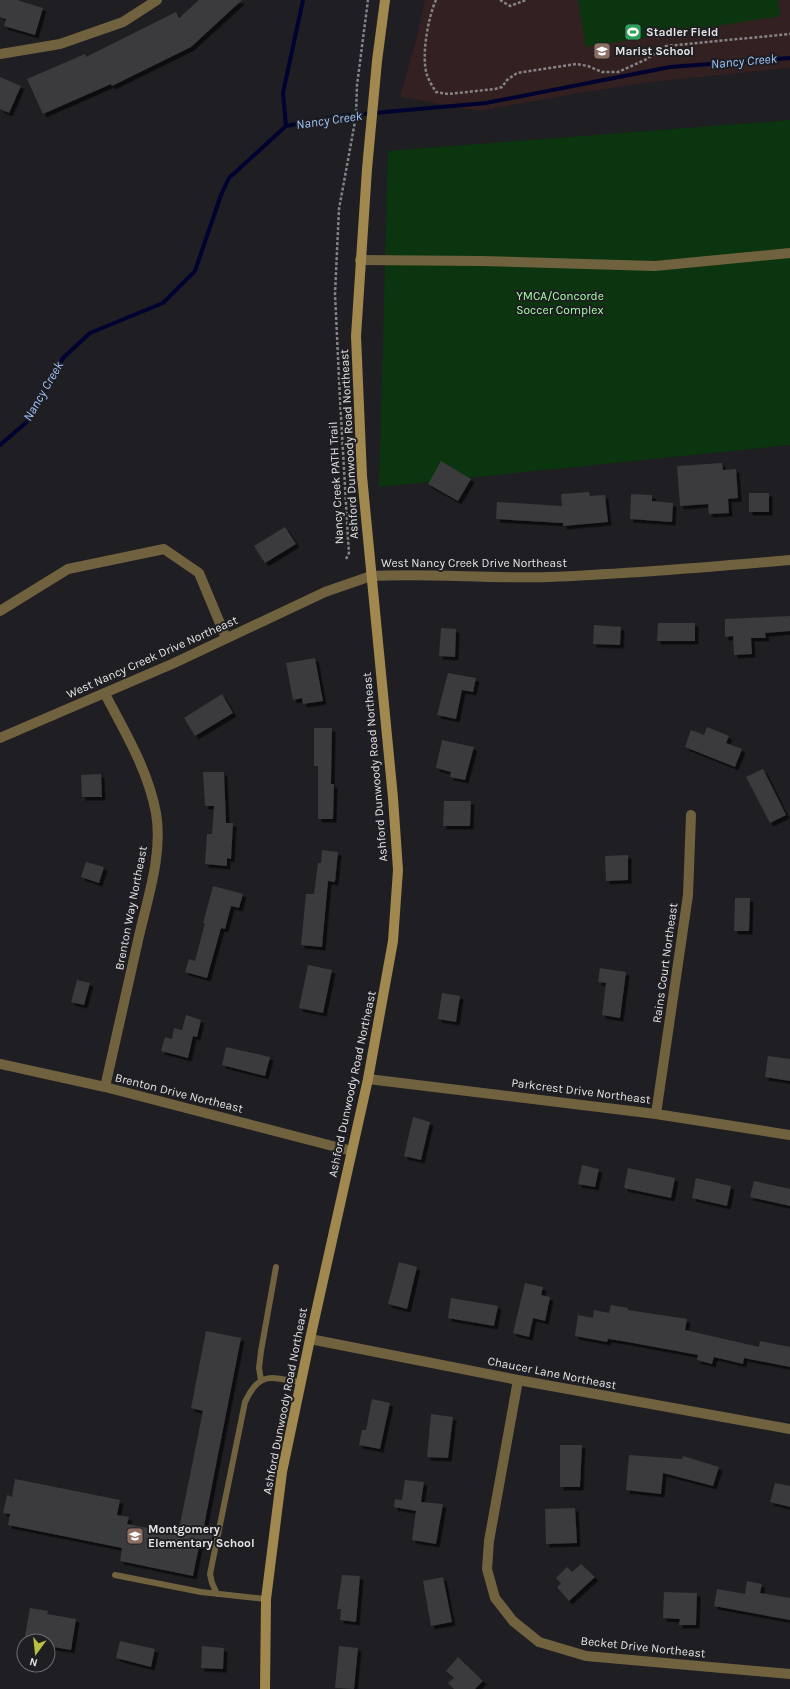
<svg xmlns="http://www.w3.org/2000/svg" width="790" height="1689" viewBox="0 0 790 1689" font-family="Karla,sans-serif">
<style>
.education{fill:#332020}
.green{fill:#0b350e}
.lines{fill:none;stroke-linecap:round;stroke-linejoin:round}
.stream{stroke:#000230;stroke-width:4}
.building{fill:#3b3a3d;filter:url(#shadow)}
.path{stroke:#848386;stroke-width:2.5;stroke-dasharray:3 2;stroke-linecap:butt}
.service{stroke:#71623f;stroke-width:6}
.minor{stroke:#71623f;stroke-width:10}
.tertiary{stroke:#71623f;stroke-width:10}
.secondary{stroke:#a0884e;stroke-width:10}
.labels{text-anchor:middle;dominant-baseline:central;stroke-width:4;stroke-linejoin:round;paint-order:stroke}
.poi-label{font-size:12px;font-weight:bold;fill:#e3e2e5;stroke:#1f1e22;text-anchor:start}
.park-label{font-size:12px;fill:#a1fda2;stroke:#1f1e22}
.street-label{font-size:12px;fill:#e3e2e5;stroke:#1f1e22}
.water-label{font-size:13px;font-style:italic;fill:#9cc2fb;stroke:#1f1e22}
</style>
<defs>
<filter id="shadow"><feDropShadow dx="3.5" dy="3.5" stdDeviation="0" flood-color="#0009"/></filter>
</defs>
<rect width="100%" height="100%" fill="#1f1e22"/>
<path class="education" d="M 425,0 L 790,0 L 790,68 L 651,82 L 585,92 L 479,111 L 400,97 L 418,33 Z"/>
<path class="green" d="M 578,0 L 778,0 L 780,16 L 586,47 Z
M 790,120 L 790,445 L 379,487 L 388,151 Z"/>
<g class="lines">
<path class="stream" d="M 286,126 L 283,93 L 303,0
M 0,445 L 28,421 L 63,358 L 90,333 L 163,303 L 195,271 L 221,195 L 229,178 L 286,126 L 340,116 L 486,103 L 670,67 L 790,58"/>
</g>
<path class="building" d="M 0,0 L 17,0 L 43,8 L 35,35 L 4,26 L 6,19 L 0,17 Z
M 199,0 L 242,0 L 191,47 L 112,86 L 111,84 L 43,114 L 27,79 L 85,54 L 86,57 L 176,12 L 179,18 Z
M 0,77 L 21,86 L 9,113 L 0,109 Z
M 441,461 L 471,479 L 458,501 L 428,484 Z
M 722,463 L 723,470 L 736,469 L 738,498 L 728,499 L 729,513 L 709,514 L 708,504 L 680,506 L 677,466 Z
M 589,492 L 590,496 L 605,495 L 608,522 L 563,526 L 563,523 L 496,519 L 497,502 L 562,506 L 561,494 Z
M 749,493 L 769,493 L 769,512 L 749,512 Z
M 631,494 L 652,495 L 652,501 L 673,503 L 672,522 L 630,519 Z
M 285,527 L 296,544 L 265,563 L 254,546 Z
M 790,616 L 790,631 L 765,633 L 766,638 L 751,638 L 752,654 L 734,655 L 733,636 L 725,637 L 725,619 Z
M 658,623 L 695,623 L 695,641 L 657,641 Z
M 594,625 L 621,627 L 620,645 L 593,644 Z
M 441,628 L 456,629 L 455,657 L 439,656 Z
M 315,658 L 323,701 L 303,704 L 302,698 L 293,700 L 286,663 Z
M 448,673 L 476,678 L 473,692 L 462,690 L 456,719 L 437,715 Z
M 222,694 L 233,713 L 195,736 L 184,718 Z
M 707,727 L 729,736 L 726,743 L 742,749 L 735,767 L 685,747 L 691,730 L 704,735 Z
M 314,728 L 332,728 L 331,784 L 334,784 L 333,819 L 318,819 L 318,766 L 314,766 Z
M 442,740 L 474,747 L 465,780 L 450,777 L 451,772 L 436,768 Z
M 763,769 L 786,815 L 770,823 L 746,777 Z
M 203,772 L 224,772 L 226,823 L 233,823 L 231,859 L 227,858 L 227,866 L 205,864 L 207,834 L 212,834 L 214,806 L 205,806 Z
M 101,774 L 102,797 L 82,797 L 81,775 Z
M 444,801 L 471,801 L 470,826 L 443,826 Z
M 322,850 L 338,852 L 335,882 L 328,881 L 322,947 L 301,945 L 306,894 L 314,894 L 318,863 L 321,863 Z
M 628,855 L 628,880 L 606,881 L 605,856 Z
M 86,862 L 104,867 L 99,883 L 81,877 Z
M 213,886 L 243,894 L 239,908 L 231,906 L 225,929 L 221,928 L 207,978 L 185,972 L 189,959 L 195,961 L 205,923 L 203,923 Z
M 735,898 L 750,898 L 749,931 L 734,931 Z
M 308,965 L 332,970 L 323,1013 L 299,1008 Z
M 600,968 L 626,972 L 620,1018 L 602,1015 L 606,983 L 598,982 Z
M 77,980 L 90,983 L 84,1005 L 71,1002 Z
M 442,993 L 460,996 L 456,1022 L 438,1019 Z
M 186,1015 L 201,1020 L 197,1037 L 193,1036 L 188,1058 L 161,1051 L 165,1037 L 172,1039 L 174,1028 L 182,1030 Z
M 226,1047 L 270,1057 L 265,1076 L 222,1065 Z
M 768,1056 L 790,1059 L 790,1081 L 765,1077 Z
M 413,1117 L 430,1122 L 421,1160 L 404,1156 Z
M 582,1165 L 599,1169 L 595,1187 L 578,1184 Z
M 628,1168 L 675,1178 L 671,1198 L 624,1188 Z
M 696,1178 L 731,1186 L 727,1206 L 692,1198 Z
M 754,1181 L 790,1189 L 790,1206 L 750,1197 Z
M 399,1262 L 417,1267 L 407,1309 L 388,1304 Z
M 525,1283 L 543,1287 L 541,1295 L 550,1297 L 545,1321 L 533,1318 L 529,1337 L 513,1333 Z
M 451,1298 L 498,1306 L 494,1326 L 448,1318 Z
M 611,1305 L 628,1308 L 628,1310 L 687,1319 L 685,1330 L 759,1347 L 760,1341 L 790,1347 L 790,1367 L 744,1358 L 743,1364 L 714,1357 L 712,1364 L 697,1360 L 698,1355 L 622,1341 L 608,1339 L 607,1342 L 575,1336 L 578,1315 L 593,1318 L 594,1310 L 609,1313 Z
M 206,1331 L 241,1338 L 203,1531 L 213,1533 L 210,1548 L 199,1546 L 193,1576 L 120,1561 L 122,1548 L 8,1525 L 10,1514 L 3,1513 L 7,1495 L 12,1497 L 15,1479 L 120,1500 L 117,1515 L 129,1517 L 127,1524 L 178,1534 L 203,1411 L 191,1408 Z
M 372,1399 L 390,1403 L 380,1449 L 359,1445 L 362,1430 L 366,1430 Z
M 431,1414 L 453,1417 L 448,1458 L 427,1457 Z
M 560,1445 L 582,1445 L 580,1487 L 560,1487 Z
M 629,1455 L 682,1459 L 683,1456 L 719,1467 L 713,1486 L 663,1473 L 661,1494 L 626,1490 Z
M 405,1480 L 424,1482 L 421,1502 L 443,1504 L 436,1544 L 412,1540 L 416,1511 L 394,1507 L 395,1499 L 402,1500 Z
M 775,1483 L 790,1486 L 790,1507 L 770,1502 Z
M 575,1508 L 577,1543 L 546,1544 L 545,1509 Z
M 581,1564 L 595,1577 L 569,1601 L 557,1587 L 561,1583 L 556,1578 L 567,1567 L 572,1572 Z
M 342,1575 L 360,1576 L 356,1622 L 340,1620 L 341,1609 L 337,1609 Z
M 443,1577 L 452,1622 L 431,1626 L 423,1581 Z
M 747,1581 L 762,1584 L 760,1593 L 790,1598 L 790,1620 L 714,1606 L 717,1589 L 745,1594 Z
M 664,1592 L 697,1593 L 696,1625 L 679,1625 L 680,1619 L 663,1618 Z
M 30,1608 L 48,1611 L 47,1614 L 76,1619 L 71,1650 L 48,1646 L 48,1641 L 34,1641 L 35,1638 L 25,1636 Z
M 120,1641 L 155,1649 L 151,1667 L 116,1658 Z
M 202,1646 L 224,1648 L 223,1669 L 201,1668 Z
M 339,1646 L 358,1648 L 354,1689 L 335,1688 Z
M 458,1657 L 483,1681 L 475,1689 L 454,1689 L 448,1683 L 454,1678 L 446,1671 Z"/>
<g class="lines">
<path class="path" d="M 436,0 C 428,17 421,57 427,75 C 429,81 433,87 436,92 L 448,94 L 495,89 L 502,87 L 507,80 L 517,73 L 576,64 L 588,66 L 602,72 L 618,72 L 645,60 L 666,46 L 790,34
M 500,0 L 510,6 L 526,0
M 346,559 L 349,553 L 348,539 L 340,399 L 335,294 L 339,209 L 356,116 L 357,85 L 368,0"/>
<path class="service" d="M 261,1380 L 259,1368 L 261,1351 L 276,1267
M 115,1575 L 201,1592 L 266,1599
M 217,1594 L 212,1583 L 210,1574 L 245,1402 C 260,1370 271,1378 301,1382"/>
<path class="minor" d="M 0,54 L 60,44 L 123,22 L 157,0
M 360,260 L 482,261 L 655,266 L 790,253
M 371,576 C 430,573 489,579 549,577 C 629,574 710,567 790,560
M 0,611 L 68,569 L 164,549 L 199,573 L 226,638
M 105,694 C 125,732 148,770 156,813 C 163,853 148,897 139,936 C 128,987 116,1037 105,1087
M 0,1064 L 105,1087 L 352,1151
M 368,1079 L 656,1114 L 790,1135
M 656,1114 L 688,895 L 691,815
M 310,1339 L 518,1380 L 790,1429
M 518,1380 L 489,1541 L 487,1569 L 495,1598 L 513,1621 L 539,1642 L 586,1656 L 790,1674"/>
<path class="tertiary" d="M 0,738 L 172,664 L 325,592 L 371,576"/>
<path class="secondary" d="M 265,1689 L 266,1599 L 282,1472 L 310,1339 L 368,1079 L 393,941 L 398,870 L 393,798 L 362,476 L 356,336 L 367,169 L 377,61 L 385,0"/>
</g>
<defs>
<g id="stadium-square" transform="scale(0.9)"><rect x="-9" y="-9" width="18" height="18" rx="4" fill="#2e9e5b" stroke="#1f1e22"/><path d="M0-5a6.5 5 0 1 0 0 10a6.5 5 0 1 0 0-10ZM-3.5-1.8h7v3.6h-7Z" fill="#fff"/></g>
<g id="school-square" transform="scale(0.9)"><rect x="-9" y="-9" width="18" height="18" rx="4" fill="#8d6e63" stroke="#1f1e22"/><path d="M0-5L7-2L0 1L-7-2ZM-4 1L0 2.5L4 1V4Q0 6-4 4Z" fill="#fff"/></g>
</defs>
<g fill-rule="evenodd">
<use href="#stadium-square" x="633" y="32"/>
<use href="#school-square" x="602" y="51"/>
<use href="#school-square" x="135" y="1536"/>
</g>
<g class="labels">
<g class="poi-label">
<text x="646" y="32">Stadler Field</text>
<text x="615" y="51">Marist School</text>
<text x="148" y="1529">Montgomery<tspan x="148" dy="14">Elementary School</tspan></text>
</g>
<g class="park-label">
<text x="560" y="296">YMCA/Concorde<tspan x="560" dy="14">Soccer Complex</tspan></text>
</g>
<g class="street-label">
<text transform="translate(349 444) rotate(-93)">Ashford Dunwoody Road Northeast</text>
<text transform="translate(336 483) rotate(-93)">Nancy Creek PATH Trail</text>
<text x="474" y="563">West Nancy Creek Drive Northeast</text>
<text transform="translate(152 657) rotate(-24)">West Nancy Creek Drive Northeast</text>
<text transform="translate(375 767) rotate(-95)">Ashford Dunwoody Road Northeast</text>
<text transform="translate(131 908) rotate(-79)">Brenton Way Northeast</text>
<text transform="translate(665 963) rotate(-82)">Rains Court Northeast</text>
<text transform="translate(352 1084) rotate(-78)">Ashford Dunwoody Road Northeast</text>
<text transform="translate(581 1091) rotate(7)">Parkcrest Drive Northeast</text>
<text transform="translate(179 1093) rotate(14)">Brenton Drive Northeast</text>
<text transform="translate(552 1373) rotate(11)">Chaucer Lane Northeast</text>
<text transform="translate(285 1401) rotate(-79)">Ashford Dunwoody Road Northeast</text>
<text transform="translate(643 1647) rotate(6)">Becket Drive Northeast</text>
</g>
<g class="water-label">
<text transform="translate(744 61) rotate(-5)">Nancy Creek</text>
<text transform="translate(329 120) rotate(-8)">Nancy Creek</text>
<text transform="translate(43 391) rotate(-60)">Nancy Creek</text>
</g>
</g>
<g transform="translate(36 1653) rotate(195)"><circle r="19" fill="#1f1e22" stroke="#6d6c70"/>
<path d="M0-3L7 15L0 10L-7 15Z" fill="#bbc044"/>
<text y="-6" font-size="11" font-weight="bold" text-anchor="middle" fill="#e3e2e5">N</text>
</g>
</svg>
